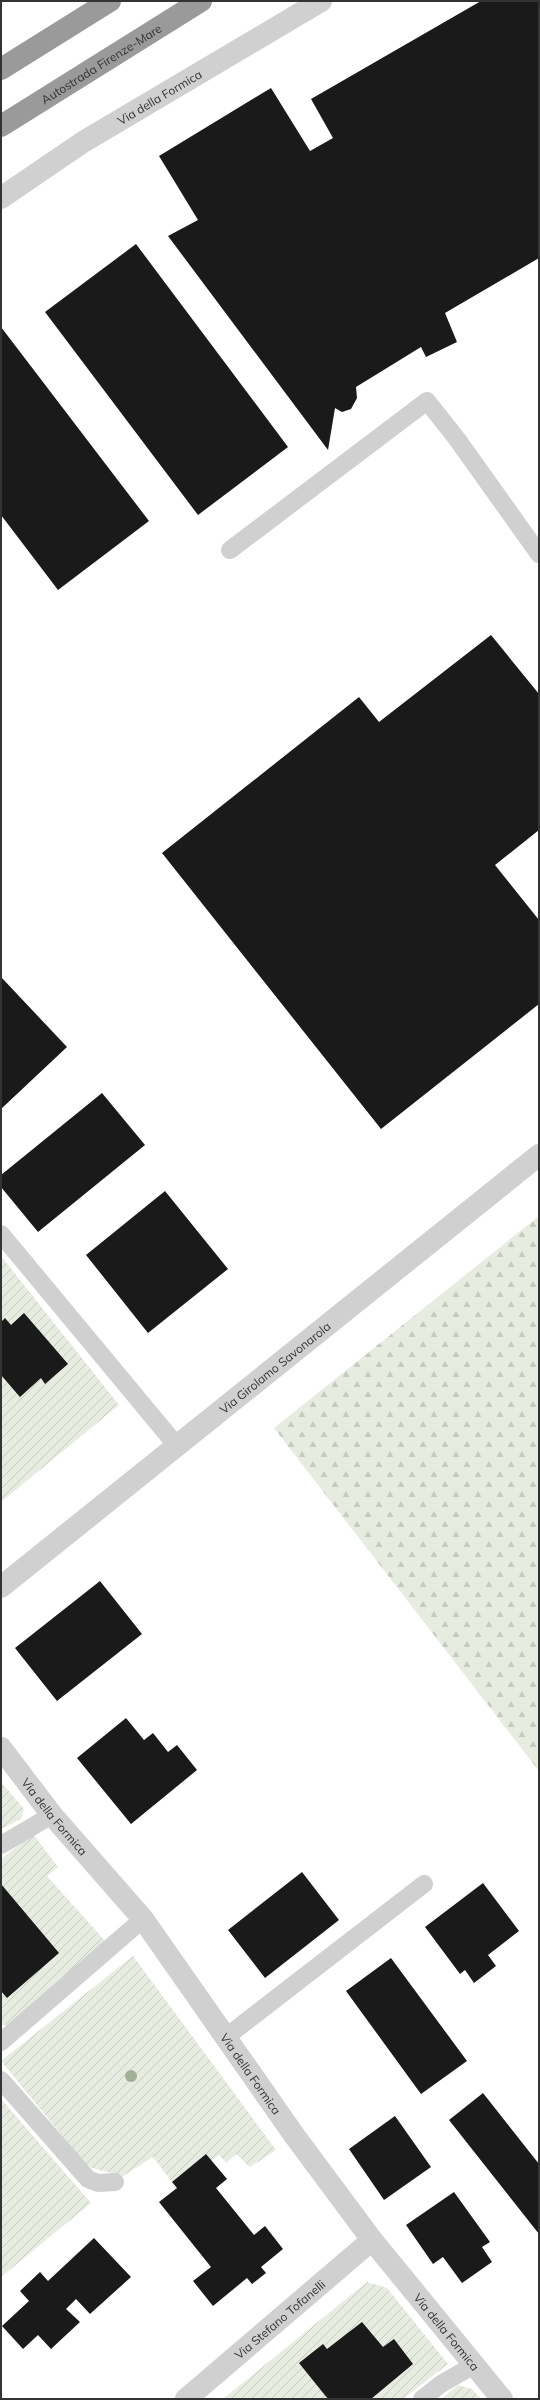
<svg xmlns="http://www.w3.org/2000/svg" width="540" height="2400" viewBox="0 0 540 2400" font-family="Mulish,sans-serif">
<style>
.forest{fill:url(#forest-firs)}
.garden{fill:url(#garden-furrows)}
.building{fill:#1a1a1a}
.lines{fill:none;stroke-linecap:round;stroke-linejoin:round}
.service{stroke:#d0d0d0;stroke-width:18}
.minor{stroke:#d0d0d0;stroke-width:22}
.tertiary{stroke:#d0d0d0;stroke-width:22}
.motorway{stroke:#9a9a9a;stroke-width:22}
.tree{fill:#a2b095}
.labels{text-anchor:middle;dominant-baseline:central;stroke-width:4;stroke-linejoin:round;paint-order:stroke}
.street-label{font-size:12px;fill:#333;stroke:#fff}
</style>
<defs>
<pattern id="forest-firs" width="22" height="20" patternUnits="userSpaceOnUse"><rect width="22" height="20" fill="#e6ecdf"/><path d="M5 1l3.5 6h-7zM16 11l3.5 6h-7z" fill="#c6cbc0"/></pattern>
<pattern id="garden-furrows" width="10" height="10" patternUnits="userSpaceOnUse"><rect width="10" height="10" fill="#e6ecdf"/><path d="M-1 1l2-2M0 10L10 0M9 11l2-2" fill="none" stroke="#c6cbc0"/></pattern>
</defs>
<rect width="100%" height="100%" fill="#fff"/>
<path class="forest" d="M 539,1216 L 539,1771 L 274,1428 Z"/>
<path class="garden" d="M 1,1256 L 119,1405 L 1,1502 Z
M 1,1782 L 24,1809 L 21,1819 L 1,1829 Z
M 33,1834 L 58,1867 L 47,1876 L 106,1942 L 8,2026 L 1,2024 L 1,1859 Z
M 133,1956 L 276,2150 L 250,2167 L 236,2154 L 226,2163 L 219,2155 L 211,2161 L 206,2154 L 172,2182 L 153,2157 L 123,2176 L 92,2168 L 83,2161 L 1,2061 Z
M 1,2099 L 91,2203 L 1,2277 Z
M 367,2282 L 387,2288 L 448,2364 L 403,2399 L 223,2399 Z
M 458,2385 L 472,2389 L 481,2399 L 441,2399 Z"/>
<path class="building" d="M 481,1 L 539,1 L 539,258 L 445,313 L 457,342 L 426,357 L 421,347 L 356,387 L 357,398 L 351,409 L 342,412 L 335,408 L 328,450 L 168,236 L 198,220 L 159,156 L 271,88 L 310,151 L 333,138 L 311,99 Z
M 136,244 L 288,447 L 198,515 L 45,312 Z
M 1,327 L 149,521 L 58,590 L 1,515 Z
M 491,635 L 539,694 L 539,830 L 495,865 L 539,920 L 539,1004 L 381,1129 L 162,853 L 359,697 L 379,722 Z
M 1,977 L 67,1047 L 1,1109 Z
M 102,1093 L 145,1145 L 38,1232 L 1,1187 L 1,1175 Z
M 165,1191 L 228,1269 L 148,1333 L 86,1255 Z
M 24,1313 L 68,1364 L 45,1384 L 41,1378 L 20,1397 L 1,1375 L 1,1322 L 5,1318 L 11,1325 Z
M 100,1581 L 142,1634 L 57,1701 L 15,1648 Z
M 126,1718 L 144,1740 L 153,1733 L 168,1752 L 177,1745 L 197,1770 L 131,1824 L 77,1758 Z
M 302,1872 L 339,1920 L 265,1978 L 228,1930 Z
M 483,1883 L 519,1931 L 488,1955 L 496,1966 L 474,1983 L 465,1970 L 460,1974 L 425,1927 Z
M 1,1884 L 59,1953 L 7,1998 L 1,1991 Z
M 391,1958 L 467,2061 L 421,2094 L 346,1991 Z
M 483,2093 L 539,2164 L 539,2234 L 449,2120 Z
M 395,2116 L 431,2167 L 384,2200 L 349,2149 Z
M 206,2154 L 227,2179 L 216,2188 L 254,2235 L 265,2226 L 283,2249 L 261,2267 L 266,2273 L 252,2284 L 247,2278 L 213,2306 L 193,2281 L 211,2267 L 159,2202 L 177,2188 L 172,2182 Z
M 454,2192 L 490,2242 L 482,2247 L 492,2262 L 462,2283 L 443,2257 L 433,2264 L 406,2225 Z
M 94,2238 L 131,2277 L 90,2314 L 76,2299 L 66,2309 L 80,2322 L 51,2349 L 38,2335 L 23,2349 L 2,2326 L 29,2301 L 20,2291 L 40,2272 L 48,2281 Z
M 362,2322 L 383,2347 L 394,2339 L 413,2364 L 371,2399 L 328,2399 L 299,2363 L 323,2344 L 327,2349 Z"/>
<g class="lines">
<path class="service" d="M 230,550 L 427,401 L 457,439 L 539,554
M 1,1234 L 177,1446
M 1,1845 L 52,1815
M 226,2037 L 424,1884
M 1,2042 L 143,1919
M 1,2080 L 88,2179 L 98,2183 L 115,2182
M 422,2399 L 441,2384 L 474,2365"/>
<g class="minor">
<path id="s1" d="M 1,198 L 83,142 L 321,1"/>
<path id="s2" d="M 186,2399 L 372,2240"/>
</g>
<g class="tertiary">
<path id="s3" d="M 1,1587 L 539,1155"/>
<path id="s4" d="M 1,1748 L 52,1815 L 143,1919 L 294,2135 L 372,2240 L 502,2399"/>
</g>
<g class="motorway">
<path d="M 1,69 L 110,1"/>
<path id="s5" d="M 1,126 L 201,1"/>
</g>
</g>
<circle class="tree" cx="131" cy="2076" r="6"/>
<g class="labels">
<g class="street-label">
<text stroke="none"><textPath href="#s5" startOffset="118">Autostrada Firenze-Mare</textPath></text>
<text stroke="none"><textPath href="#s1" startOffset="188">Via della Formica</textPath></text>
<text stroke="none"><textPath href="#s3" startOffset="351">Via Girolamo Savonarola</textPath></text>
<text stroke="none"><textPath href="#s4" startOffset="87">Via della Formica</textPath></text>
<text stroke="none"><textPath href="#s4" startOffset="411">Via della Formica</textPath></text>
<text stroke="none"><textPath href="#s2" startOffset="123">Via Stefano Tofanelli</textPath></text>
<text stroke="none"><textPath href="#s4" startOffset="735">Via della Formica</textPath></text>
</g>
</g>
<rect width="540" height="2400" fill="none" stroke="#333333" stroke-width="4"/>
</svg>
